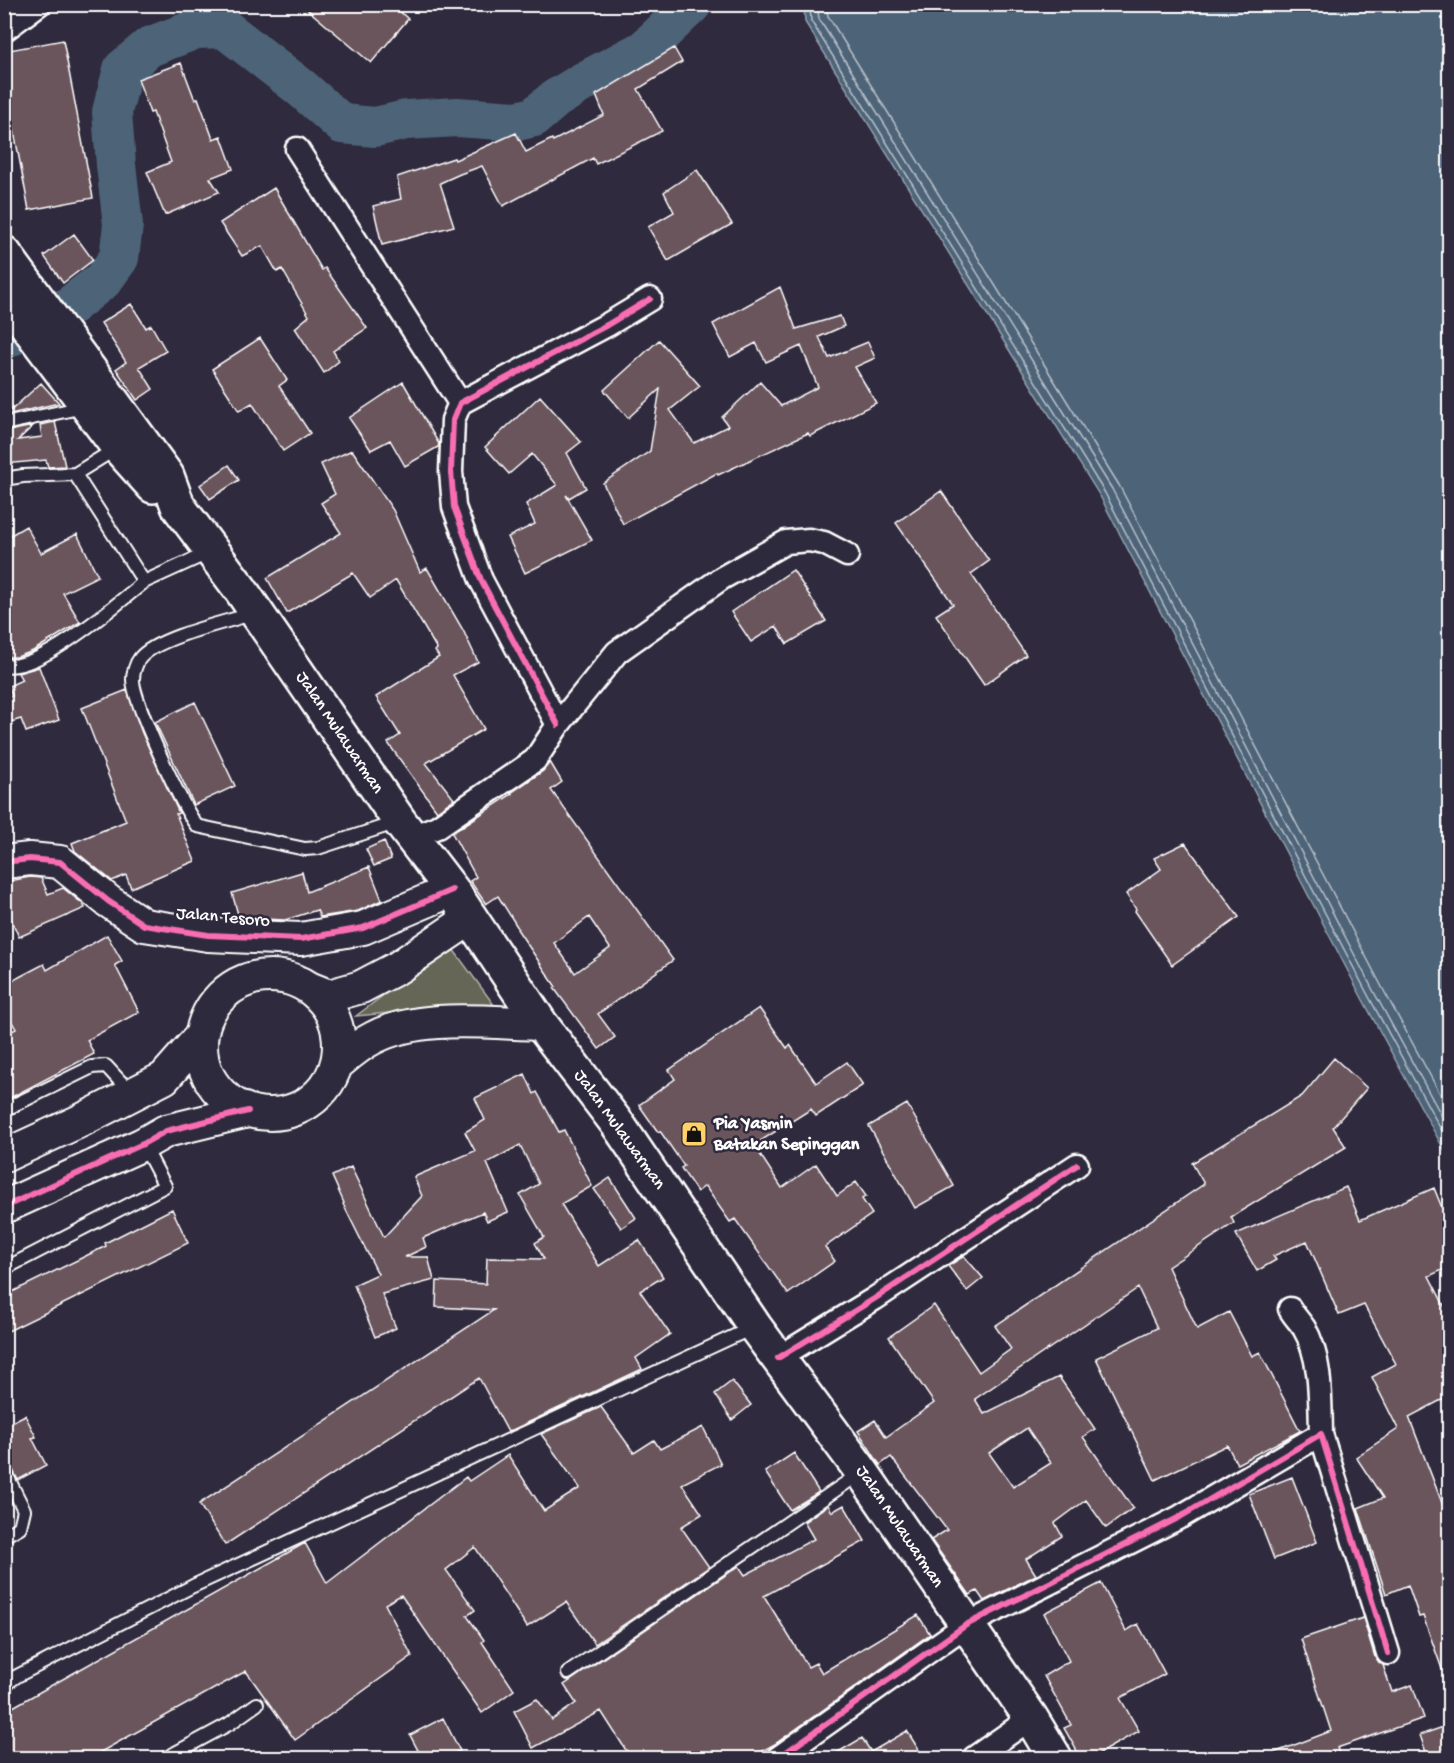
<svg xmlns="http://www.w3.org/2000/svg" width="1454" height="1763" viewBox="0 0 1454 1763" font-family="'Gochi Hand',sans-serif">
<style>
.green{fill:#656657;stroke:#b2b2ab;stroke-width:1.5}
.water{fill:#4d6378;stroke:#94a1ae;stroke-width:1.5}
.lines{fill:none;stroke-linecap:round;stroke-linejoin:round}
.shore{stroke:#b8c1c9;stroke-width:1.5}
.river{stroke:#4d6378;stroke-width:40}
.building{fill:#6b545c;stroke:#fff;stroke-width:1.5;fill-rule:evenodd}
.lane-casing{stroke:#fff;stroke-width:16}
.street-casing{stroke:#fff;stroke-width:27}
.secondary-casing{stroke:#fff;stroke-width:36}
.highway-casing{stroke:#fff;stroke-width:38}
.lane{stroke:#2f2a3d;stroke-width:12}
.street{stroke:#2f2a3d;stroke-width:22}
.secondary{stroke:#2f2a3d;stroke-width:32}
.highway{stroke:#2f2a3d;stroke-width:33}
.cycleway-casing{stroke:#2f2a3d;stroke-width:10}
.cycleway{stroke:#f96db3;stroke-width:6}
.labels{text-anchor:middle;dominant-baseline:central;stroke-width:5;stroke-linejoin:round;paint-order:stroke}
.street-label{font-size:18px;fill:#fff;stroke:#2f2a3d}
.poi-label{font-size:18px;font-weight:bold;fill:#fff;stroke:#2f2a3d;text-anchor:start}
</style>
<rect width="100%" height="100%" fill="#2f2a3d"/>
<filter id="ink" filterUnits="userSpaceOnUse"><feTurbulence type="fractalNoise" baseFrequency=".0167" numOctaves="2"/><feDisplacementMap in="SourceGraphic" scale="12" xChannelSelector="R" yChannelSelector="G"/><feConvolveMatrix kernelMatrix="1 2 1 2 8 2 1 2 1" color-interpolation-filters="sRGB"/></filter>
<g filter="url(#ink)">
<path class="green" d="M 450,945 L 497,1009 L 442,1008 L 356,1016 Z"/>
<path class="water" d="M 804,5 L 1449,5 L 1449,1159 L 1363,1000 L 1100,496 L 805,22 Z"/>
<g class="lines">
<path class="shore" d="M 810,4 L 811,21 L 1105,493 L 1369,997 L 1450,1146
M 817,4 L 819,19 L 1112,489 L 1375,994 L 1450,1131
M 826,4 L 828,16 L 1119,485 L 1383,989 L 1450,1112"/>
<path class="river" d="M 4,340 L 70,306 L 103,280 L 119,258 L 123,225 L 116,165 L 112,112 L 123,69 L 149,47 L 196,29 L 224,28 L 300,87 L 342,124 L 375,127 L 406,120 L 457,117 L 517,121 L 534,117 L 555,99 L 583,82 L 644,50 L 692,4"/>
</g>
<path class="building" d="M 301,4 L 392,4 L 408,19 L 371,63 Z
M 63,40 L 93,198 L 29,210 L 4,78 L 4,51 Z
M 674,48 L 682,62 L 638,89 L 662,131 L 596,164 L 593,158 L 503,206 L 482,166 L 460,174 L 440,183 L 454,226 L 382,245 L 373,206 L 401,199 L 397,177 L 454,158 L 455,160 L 516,133 L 526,152 L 552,139 L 553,141 L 604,115 L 596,95 Z
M 181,63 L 195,100 L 198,98 L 213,139 L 221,136 L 233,169 L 210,178 L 219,192 L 165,215 L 147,172 L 171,162 L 153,112 L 150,113 L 138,79 Z
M 697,170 L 732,224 L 668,261 L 648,227 L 674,212 L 664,192 Z
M 274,188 L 322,270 L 325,268 L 367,328 L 333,351 L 339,361 L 324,373 L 295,328 L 309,316 L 282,269 L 277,272 L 262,246 L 242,256 L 220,223 Z
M 74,234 L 93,260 L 63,283 L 44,256 Z
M 780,287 L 796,329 L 840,316 L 844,326 L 819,337 L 829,358 L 868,342 L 875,358 L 855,367 L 876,403 L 810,436 L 808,433 L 718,475 L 717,473 L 623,524 L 603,483 L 650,451 L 660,389 L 628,418 L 604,390 L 659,340 L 700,386 L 670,410 L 694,443 L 728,426 L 722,417 L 760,382 L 781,406 L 818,387 L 801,346 L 766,362 L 756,343 L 730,357 L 713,324 Z
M 131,304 L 146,328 L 151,325 L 166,351 L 139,367 L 153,389 L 137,400 L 116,369 L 126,362 L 101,323 Z
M 260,338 L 287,380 L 279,386 L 310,433 L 283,451 L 252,403 L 239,411 L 212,369 Z
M 403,382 L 439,444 L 438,447 L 405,466 L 390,440 L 371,450 L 349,418 Z
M 41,383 L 59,403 L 6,415 Z
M 540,396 L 581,442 L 567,453 L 586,488 L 569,498 L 566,495 L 592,540 L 525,573 L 508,537 L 535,524 L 526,504 L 557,485 L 532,454 L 509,474 L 485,447 Z
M 55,422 L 65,466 L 48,467 L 46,460 L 4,464 L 4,432 L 33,426 L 18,440 L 42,437 L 40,425 Z
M 352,450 L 393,510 L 420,572 L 427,568 L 463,630 L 478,662 L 453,675 L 484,729 L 426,763 L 454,799 L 437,811 L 388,743 L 400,735 L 376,697 L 439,657 L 435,651 L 437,649 L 396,580 L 370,598 L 353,573 L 287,613 L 267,578 L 341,533 L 321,503 L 335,494 L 321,464 Z
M 229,465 L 239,480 L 210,499 L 200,485 Z
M 941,491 L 989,561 L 971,574 L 1026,655 L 984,685 L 936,615 L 953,604 L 896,523 Z
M 26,526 L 41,553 L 77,534 L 98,576 L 63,593 L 80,622 L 33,651 L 17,657 L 9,657 L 4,648 L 4,539 Z
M 793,570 L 826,621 L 787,644 L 776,626 L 751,642 L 731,612 Z
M 39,667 L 59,720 L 26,732 L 21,719 L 4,724 L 4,698 L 12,696 L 9,686 L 22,680 L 18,673 Z
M 127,690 L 142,733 L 179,813 L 176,814 L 195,861 L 131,888 L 126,875 L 112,881 L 75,851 L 72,843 L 126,821 L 82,708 Z
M 195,702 L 235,786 L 194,805 L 155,722 Z
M 550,762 L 562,782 L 551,790 L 673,960 L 598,1014 L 615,1037 L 599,1049 L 554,988 L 556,987 L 517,929 L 518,928 L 498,896 L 486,904 L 470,881 L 476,877 L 452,833 L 512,794 L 511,793 L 543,771 ZM 589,917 L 610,948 L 575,973 L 554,943 Z
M 384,841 L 391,859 L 374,866 L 366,849 Z
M 1185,843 L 1239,917 L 1172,965 L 1135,911 L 1136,909 L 1126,894 L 1161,869 L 1154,858 Z
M 369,867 L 382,900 L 358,911 L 320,917 L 317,910 L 285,920 L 239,918 L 232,893 L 302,872 L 307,892 Z
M 30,877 L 41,878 L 48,894 L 63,888 L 83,904 L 85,908 L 19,937 L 4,903 L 4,882 Z
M 107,935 L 122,961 L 115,965 L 139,1012 L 87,1040 L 94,1054 L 4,1101 L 4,1035 L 16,1029 L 4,1008 L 4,985 L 44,964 L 47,970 Z
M 759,1008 L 787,1048 L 790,1045 L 816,1083 L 847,1062 L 863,1085 L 816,1116 L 811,1109 L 754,1145 L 782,1188 L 816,1164 L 837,1196 L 856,1182 L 866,1196 L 862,1199 L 872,1214 L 825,1247 L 835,1261 L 788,1294 L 735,1219 L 730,1222 L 705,1186 L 697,1192 L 681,1168 L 684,1166 L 660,1131 L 658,1132 L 639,1105 L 675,1079 L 669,1070 Z
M 1334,1058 L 1367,1088 L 1333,1127 L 1346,1147 L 1231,1217 L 1234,1223 L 1168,1267 L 1197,1329 L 1229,1312 L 1252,1356 L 1260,1352 L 1300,1431 L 1237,1464 L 1227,1445 L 1155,1480 L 1096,1358 L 1157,1328 L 1138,1288 L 975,1399 L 984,1414 L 1059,1377 L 1095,1429 L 1083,1437 L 1133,1508 L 1106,1528 L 1086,1500 L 1055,1523 L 1062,1536 L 1026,1559 L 1036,1575 L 984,1601 L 977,1591 L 970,1595 L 931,1540 L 947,1530 L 891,1457 L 880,1465 L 858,1431 L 875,1420 L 886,1437 L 934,1403 L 889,1337 L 934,1305 L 979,1372 L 1011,1349 L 995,1326 L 1204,1184 L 1192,1163 L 1302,1096 ZM 1027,1428 L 1051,1463 L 1013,1487 L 989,1453 Z
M 525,1074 L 534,1094 L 537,1092 L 559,1132 L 564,1130 L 592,1186 L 561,1204 L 599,1266 L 639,1240 L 663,1277 L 640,1291 L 670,1334 L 636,1358 L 642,1369 L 638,1371 L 508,1432 L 479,1378 L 225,1545 L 199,1504 L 494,1310 L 436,1307 L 437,1281 L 486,1284 L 487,1258 L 544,1259 L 535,1243 L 544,1237 L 520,1195 L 539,1184 L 520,1145 L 487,1163 L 508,1212 L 487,1221 L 483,1212 L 423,1238 L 426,1247 L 405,1257 L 428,1257 L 434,1280 L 382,1294 L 396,1328 L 375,1337 L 354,1285 L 378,1274 L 343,1204 L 344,1203 L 332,1176 L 351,1167 L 384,1237 L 422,1196 L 414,1177 L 475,1151 L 465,1132 L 485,1120 L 475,1098 Z
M 907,1104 L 954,1186 L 915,1208 L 869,1126 Z
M 610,1178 L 636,1218 L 621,1228 L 594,1189 Z
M 1346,1187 L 1360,1220 L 1434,1188 L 1449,1225 L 1449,1267 L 1429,1276 L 1449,1315 L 1449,1396 L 1409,1417 L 1449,1521 L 1449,1682 L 1447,1683 L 1423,1616 L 1419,1617 L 1408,1585 L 1386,1594 L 1358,1508 L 1383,1498 L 1356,1457 L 1398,1429 L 1372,1377 L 1396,1364 L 1364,1305 L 1339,1315 L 1307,1241 L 1273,1256 L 1276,1260 L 1257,1271 L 1236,1234 Z
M 172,1209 L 188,1243 L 4,1333 L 4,1296 L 106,1246 L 105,1243 Z
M 964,1256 L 983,1278 L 967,1291 L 948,1266 Z
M 732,1381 L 751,1405 L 732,1420 L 715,1394 Z
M 601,1407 L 634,1453 L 654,1440 L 660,1449 L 703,1427 L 721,1464 L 682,1484 L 702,1514 L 681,1527 L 709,1567 L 595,1644 L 566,1602 L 527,1627 L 475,1547 L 446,1570 L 475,1610 L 467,1616 L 484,1640 L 482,1642 L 514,1690 L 482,1713 L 401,1595 L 385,1604 L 412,1656 L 295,1740 L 246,1671 L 90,1758 L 4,1758 L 4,1712 L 305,1543 L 327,1583 L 466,1477 L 469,1481 L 508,1455 L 544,1511 L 580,1488 L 541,1434 Z
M 25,1415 L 36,1437 L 32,1438 L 46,1465 L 18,1480 L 11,1466 L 4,1462 L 4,1426 Z
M 794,1453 L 819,1492 L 790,1510 L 765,1472 Z
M 1292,1477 L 1317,1542 L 1274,1559 L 1249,1494 Z
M 828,1505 L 832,1512 L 844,1505 L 865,1541 L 764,1596 L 808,1667 L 816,1663 L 822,1673 L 918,1615 L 930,1634 L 775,1744 L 749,1758 L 631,1758 L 601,1711 L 533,1748 L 514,1711 L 537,1699 L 552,1720 L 576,1703 L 564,1685 L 739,1566 L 745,1575 L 814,1539 L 804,1522 Z
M 1101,1583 L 1126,1631 L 1138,1624 L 1165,1674 L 1120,1698 L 1139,1731 L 1091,1758 L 1081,1758 L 1064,1728 L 1071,1725 L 1044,1676 L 1069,1661 L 1044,1613 Z
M 1363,1618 L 1375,1657 L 1383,1665 L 1392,1692 L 1412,1685 L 1424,1718 L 1337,1748 L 1341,1758 L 1263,1758 L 1263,1757 L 1331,1731 L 1301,1639 Z
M 443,1718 L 460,1751 L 445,1758 L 422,1758 L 410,1735 Z
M 1449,1725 L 1449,1758 L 1428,1758 L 1420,1735 Z
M 907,1731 L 924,1758 L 828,1758 L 862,1738 L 871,1752 Z"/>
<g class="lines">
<g class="lane-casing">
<path id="lane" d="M 4,424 L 84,407
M 117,448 L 75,474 L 144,582 L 210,552
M 4,479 L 23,476 L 75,474
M 255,613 C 227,622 157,637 140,658 C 136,663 133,673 133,679 C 132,699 183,809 197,826 L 305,849 L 318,848 L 398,822
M 4,665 C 37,674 118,603 144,582
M 4,1110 L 92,1067 L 106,1066 L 131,1093
M 4,1269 L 165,1186 L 144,1146
M 4,1470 L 24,1510 L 20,1527 L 4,1536
M 568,1673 L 862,1472
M 4,1685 L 17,1676 L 193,1586 L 754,1327
M 166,1758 L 229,1724 L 257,1704"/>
</g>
<g class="street-casing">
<path id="street" d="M 4,30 L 39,4
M 297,149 L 460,403
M 558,725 L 481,580 L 454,507 L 451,471 L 453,420 L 460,403 L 607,325 L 650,299
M 412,837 L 437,827 L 535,760 L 558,725 L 617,652 L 722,578 L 786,542 L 809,540 L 824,543 L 847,555
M 1290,1309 C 1294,1316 1300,1322 1304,1328 C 1322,1358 1320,1401 1321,1434
M 778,1358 L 874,1299 L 1077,1165
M 778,1758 L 966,1625 L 1180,1517 L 1321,1434 L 1388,1653
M 974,1758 L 1031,1718"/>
</g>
<g class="secondary-casing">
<path id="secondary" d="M 4,862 L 30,859 L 60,862 L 108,901 L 144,925 L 208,935 L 301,939 L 363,928 L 452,890
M201 1045a69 69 0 1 1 138 0a69 69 0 1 1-138 0Z
M 309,988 L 329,996 L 361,987 L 397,968 L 471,918
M 336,1065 C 348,1055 359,1045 373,1038 C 419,1013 491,1023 541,1024
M 4,1156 L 80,1121 L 164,1078 L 201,1036
M 4,1207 L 143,1144 L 166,1131 L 248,1111"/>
</g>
<g class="highway-casing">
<path id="highway" d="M 4,253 L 167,476 L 178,506 L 241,590 L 400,822 L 452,890 L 541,1024 L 619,1126 L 755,1327 L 862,1472 L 1031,1718 L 1055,1758
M 4,295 L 118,447 L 153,486"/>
</g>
<use href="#lane" class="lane"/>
<use href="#street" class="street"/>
<use href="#secondary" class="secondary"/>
<use href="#highway" class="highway"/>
<g class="cycleway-casing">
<path id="cycleway" d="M 558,725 L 481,580 L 454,507 L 451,471 L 453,420 L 460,403 L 607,325 L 650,299
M 4,862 L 30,859 L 60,862 L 108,901 L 144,925 L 208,935 L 301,939 L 363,928 L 452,890
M 4,1207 L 143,1144 L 166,1131 L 248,1111
M 778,1358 L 874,1299 L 1077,1165
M 778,1758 L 966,1625 L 1180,1517 L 1321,1434 L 1388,1653"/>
</g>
<use href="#cycleway" class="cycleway"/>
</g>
</g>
<defs>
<g id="shop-square" transform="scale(1.35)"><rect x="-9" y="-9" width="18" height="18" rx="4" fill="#ffd166" stroke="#2f2a3d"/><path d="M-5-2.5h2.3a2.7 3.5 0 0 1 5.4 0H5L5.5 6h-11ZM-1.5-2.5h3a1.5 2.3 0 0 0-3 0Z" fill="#111"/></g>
</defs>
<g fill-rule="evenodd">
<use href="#shop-square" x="694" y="1134"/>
</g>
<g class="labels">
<g class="street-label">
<text transform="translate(339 733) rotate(56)">Jalan Mulawarman</text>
<text transform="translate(223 918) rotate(5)">Jalan Tesoro</text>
<text transform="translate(619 1130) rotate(54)">Jalan Mulawarman</text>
<text transform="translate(899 1527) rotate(56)">Jalan Mulawarman</text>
</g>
<g class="poi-label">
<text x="714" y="1124">Pia Yasmin<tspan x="714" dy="21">Batakan Sepinggan</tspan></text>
</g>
</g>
<rect width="1454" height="1763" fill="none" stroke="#2f2a3d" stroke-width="24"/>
<rect x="12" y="12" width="1430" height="1739" fill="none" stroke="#fff" stroke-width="2" filter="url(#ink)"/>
</svg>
